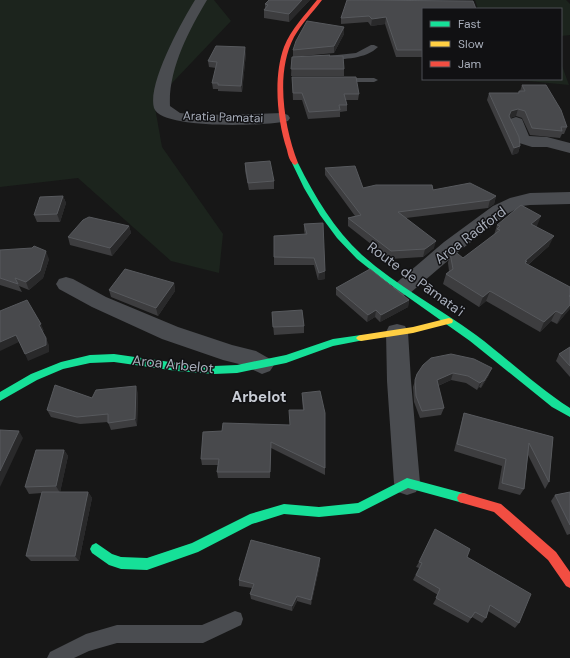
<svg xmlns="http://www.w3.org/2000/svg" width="570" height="658" viewBox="0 0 570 658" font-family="'DM Sans',sans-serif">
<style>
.green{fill:#1c241d}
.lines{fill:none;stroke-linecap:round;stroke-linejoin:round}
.lane{fill:#4a4c50;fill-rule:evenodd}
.street{fill:#4a4c50;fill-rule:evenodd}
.fast{fill:#16e098;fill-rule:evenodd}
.slow{fill:#ffcf43;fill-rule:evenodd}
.jam{fill:#f24e42;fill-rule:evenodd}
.wall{fill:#3d3d3f}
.shaded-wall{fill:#29292a}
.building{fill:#48494c;stroke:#57595d}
.labels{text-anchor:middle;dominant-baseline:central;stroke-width:3;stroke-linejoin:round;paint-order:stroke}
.far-street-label{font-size:12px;fill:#a7adb9;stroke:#111113}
.street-label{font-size:14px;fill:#a7adb9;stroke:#111113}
.neighbourhood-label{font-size:15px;font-weight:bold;fill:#c8ccd4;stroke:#111113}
</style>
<rect width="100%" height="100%" fill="#171717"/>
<path class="green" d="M 0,0 L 214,0 L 231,21 L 154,102 L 162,147 L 223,234 L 219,273 L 171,261 L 78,178 L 0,187 Z
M 475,0 L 566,0 L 570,4 L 570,35 L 561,36 L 561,9 L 478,9 Z
M 561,63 L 569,85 L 507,79 L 561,79 Z"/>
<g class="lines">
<path class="lane" d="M 371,45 L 374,45 L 378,47 C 366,59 344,59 328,60 L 324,58 L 328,56 L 356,53 Z
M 338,78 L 374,78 L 378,80 L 374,82 L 341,82 L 337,80 Z
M 235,611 L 241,613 L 243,619 L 241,625 L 203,643 L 117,643 L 89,651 L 74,658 L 47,658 L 50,652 L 86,634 L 117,625 L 202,625 Z"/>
<path class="street" d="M 195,0 L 207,0 C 189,30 168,70 170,106 L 180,113 L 188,114 L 226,115 L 282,113 L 288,115 L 290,118 L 288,121 C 268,126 161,130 154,108 C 147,84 182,21 195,0 Z
M 516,117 L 522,119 L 529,136 L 547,137 L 570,143 L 570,153 L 547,147 L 532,147 L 516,142 L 508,122 L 510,119 Z
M 570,192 L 570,204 L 530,205 L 522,206 L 507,214 L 458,252 L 409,294 L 402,296 L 395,294 L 392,289 L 395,284 L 444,242 L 493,206 L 510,198 L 530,193 Z
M 66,277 L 73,279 L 106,297 L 178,327 L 232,345 L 256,351 L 270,359 L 274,365 L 270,371 L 262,374 L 243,365 L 223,360 L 162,339 L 92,307 L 59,289 L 56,284 L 59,279 Z
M 397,324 L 405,326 L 408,332 L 411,381 L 420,483 L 416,492 L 407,495 L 398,492 L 394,483 L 387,381 L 386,332 L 389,326 Z"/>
<path class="fast" d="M 295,161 L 298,163 C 315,197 334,229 362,255 C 397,286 439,308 476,335 C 508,359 537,387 570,408 L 570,417 L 552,407 L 470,341 L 381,278 L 357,259 L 337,238 L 320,215 L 304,188 L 292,163 Z
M 361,335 L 364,336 L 366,338 L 364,340 L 333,346 L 286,363 L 237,373 L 214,374 L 177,371 L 114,362 L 90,363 L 63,369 L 37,380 L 0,401 L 0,392 L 31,374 L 61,362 L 90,355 L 114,354 L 177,363 L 214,366 L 237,365 L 286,355 L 333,339 Z
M 407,478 L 463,493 L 467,494 L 469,498 L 467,502 L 463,503 L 408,488 L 359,513 L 319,517 L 284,514 L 252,524 L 198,552 L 147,570 L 121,569 L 109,565 L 92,553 L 90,549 L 92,545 L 96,543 L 112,554 L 121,557 L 147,558 L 192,543 L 250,514 L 284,504 L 319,507 L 358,503 Z"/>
<path class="slow" d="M 449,318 L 452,319 L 453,321 L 452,323 L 413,333 L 361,341 L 358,340 L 356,338 L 358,336 L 361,335 L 413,327 Z"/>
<path class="jam" d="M 317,0 L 322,0 C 313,12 302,23 294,37 C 275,73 284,127 298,163 L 295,165 C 290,163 288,155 287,150 C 277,120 273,77 284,47 C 291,29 305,15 317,0 Z
M 463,493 L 501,504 L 556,552 L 570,572 L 570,588 L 566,586 L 548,560 L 494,512 L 459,502 L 457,498 L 459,494 Z"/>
</g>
<path class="wall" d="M 310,0 L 289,22 L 264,18 L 264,10 L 265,9 L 265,4 Z
M 423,9 L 423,57 L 396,57 L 385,24 L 371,26 L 368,22 L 341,24 L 341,18 Z
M 344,27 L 344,34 L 334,53 L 293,57 L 293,50 Z
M 246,53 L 242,92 L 218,91 L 218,89 L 213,89 L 212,83 L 216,68 L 209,67 L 208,61 Z
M 330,55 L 330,56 L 344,69 L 344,76 L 291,76 L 292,57 Z
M 292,77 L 359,94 L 358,100 L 346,100 L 347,105 L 347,111 L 340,112 L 340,117 L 308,119 L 302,100 L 293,100 Z
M 522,85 L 567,127 L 564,134 L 562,134 L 560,138 L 530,135 L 522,118 L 516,116 L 510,118 L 520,146 L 518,153 L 512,155 L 487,100 L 489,93 L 518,93 L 519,91 L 520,91 Z
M 245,163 L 274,181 L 274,189 L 249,190 L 245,171 Z
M 325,168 L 363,188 L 433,190 L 496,196 L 494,204 L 488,208 L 406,218 L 434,248 L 423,257 L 390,259 L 348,226 L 348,218 L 355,216 L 325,175 Z
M 63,196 L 66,203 L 60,222 L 37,222 L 34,215 Z
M 304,224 L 325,279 L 318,280 L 314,265 L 274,265 L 274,236 L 305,235 L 304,231 Z
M 497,225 L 537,226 L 536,227 L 549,246 L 528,265 L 570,287 L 570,308 L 557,324 L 551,321 L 540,332 L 486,301 L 479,307 L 443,284 L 446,274 L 449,271 L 448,263 L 450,253 L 463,258 L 494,235 Z
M 129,226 L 131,233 L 112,256 L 70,245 L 68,237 Z
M 0,250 L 49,259 L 43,278 L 29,290 L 19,286 L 22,292 L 0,285 Z
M 174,283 L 175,291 L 158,316 L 111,297 L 109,290 Z
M 336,288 L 409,300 L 408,307 L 380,322 L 375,317 L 367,322 L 336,295 Z
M 272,312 L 304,326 L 304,333 L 274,335 Z
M 570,347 L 570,377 L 556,361 L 559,354 Z
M 423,365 L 489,375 L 481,388 L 479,387 L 477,390 L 466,383 L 451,380 L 438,386 L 444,408 L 441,415 L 420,418 L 414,402 L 413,387 L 417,374 Z
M 138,393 L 137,426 L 111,430 L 108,422 L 80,424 L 51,417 L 47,410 L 92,398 Z
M 302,393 L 325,468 L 325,475 L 271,448 L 270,478 L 218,478 L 217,472 L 218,465 L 202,465 L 201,459 L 222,431 L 290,425 L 303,410 L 302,400 Z
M 464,413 L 553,437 L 549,482 L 545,489 L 528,455 L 524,489 L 520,495 L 498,489 L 502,466 L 454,451 L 462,420 Z
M 64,450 L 68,456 L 60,492 L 88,492 L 92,498 L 79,561 L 31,561 L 26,556 L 42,493 L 29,494 L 25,487 Z
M 570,492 L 570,534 L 567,535 L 551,501 L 555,495 Z
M 467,557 L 519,623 L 515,628 L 488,611 L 486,618 L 482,623 L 472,617 L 468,623 L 433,604 L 438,595 L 413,580 L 419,568 L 416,567 L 419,562 Z
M 320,564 L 311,605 L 297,601 L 292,611 L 251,599 L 250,594 L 252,588 L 239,586 L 239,580 Z"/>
<path class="shaded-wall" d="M 302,0 L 310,0 L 289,22 L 289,14 Z
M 386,17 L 385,24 L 371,26 L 372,19 Z
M 344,27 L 344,34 L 334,53 L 334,46 Z
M 245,47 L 246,53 L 242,92 L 241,86 Z
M 518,109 L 516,116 L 510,118 L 509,116 L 511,111 Z
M 520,146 L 518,153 L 512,155 L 514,148 Z
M 63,196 L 66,203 L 60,222 L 57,214 Z
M 496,196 L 494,204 L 488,208 L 490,200 Z
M 541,216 L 537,226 L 528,235 L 531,224 Z
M 129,226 L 131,233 L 112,256 L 110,248 Z
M 554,236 L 549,246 L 524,268 L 525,261 Z
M 436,241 L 434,248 L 423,257 L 425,249 Z
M 46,251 L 49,259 L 43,278 L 29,290 L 26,282 Z
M 325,271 L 325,279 L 318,280 L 319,273 Z
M 174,283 L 175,291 L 158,316 L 156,308 Z
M 490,291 L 486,301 L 479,307 L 483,297 Z
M 409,300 L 408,307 L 380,322 L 381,315 Z
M 570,305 L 570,309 L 557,324 L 562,314 Z
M 376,310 L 375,317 L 367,322 L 368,315 Z
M 556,311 L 551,321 L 540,332 L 544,322 Z
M 41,324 L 44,331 L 42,332 L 39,325 Z
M 16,335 L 19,342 L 0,351 L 0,342 Z
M 46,338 L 49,345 L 49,352 L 28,361 L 25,354 Z
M 492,368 L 489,375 L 481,388 L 484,381 Z
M 453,373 L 451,380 L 435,387 L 437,380 Z
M 482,381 L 479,387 L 477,390 L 480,383 Z
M 136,386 L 138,393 L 137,426 L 135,419 Z
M 19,431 L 23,438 L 0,487 L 0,471 Z
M 64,450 L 68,456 L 60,493 L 56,486 Z
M 88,492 L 92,498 L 79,561 L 75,556 Z
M 320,558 L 320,564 L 311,605 L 311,600 Z
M 297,596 L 297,601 L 292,611 L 292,606 Z"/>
<path class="building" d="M 269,0 L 302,0 L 289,14 L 264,10 L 268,5 L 265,4 Z
M 347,0 L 473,1 L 476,9 L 423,9 L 423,50 L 397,50 L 386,17 L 372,19 L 369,16 L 341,18 Z
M 307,21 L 344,27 L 334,46 L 293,50 L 296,41 Z
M 216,46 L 245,47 L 241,86 L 218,85 L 218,83 L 212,83 L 217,62 L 208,61 Z
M 330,55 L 329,56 L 343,56 L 344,69 L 291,69 L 292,57 Z
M 292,77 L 356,77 L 359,94 L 344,94 L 347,105 L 339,105 L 340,110 L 309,112 L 302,93 L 293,93 Z
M 522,85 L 546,85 L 561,110 L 567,127 L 561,127 L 562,131 L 532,128 L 525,111 L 518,109 L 511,111 L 509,116 L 519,137 L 520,146 L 514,148 L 489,93 L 519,93 L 519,91 L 525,91 Z
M 270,161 L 274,181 L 248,183 L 245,163 Z
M 355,166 L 363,188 L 376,185 L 432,185 L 433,190 L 470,183 L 496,196 L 490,200 L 398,212 L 436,241 L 425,249 L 391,251 L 348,218 L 361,215 L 325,168 Z
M 63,196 L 57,214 L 34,215 L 40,197 Z
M 521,205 L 541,216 L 531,224 L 554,236 L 525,261 L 527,261 L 525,263 L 570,287 L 570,295 L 569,296 L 570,297 L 570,305 L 562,314 L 556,311 L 544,322 L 490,291 L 483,297 L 446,274 L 453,269 L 450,253 L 453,250 L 463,258 L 500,230 L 497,229 L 500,226 L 497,225 Z
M 89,217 L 129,226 L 110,248 L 68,237 L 83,220 Z
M 323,223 L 325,271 L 319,273 L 314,258 L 274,257 L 274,236 L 307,234 L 304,224 Z
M 34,246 L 46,251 L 40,271 L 26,282 L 15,278 L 18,284 L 0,278 L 0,250 L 32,248 Z
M 125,269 L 174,283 L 156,308 L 109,290 Z
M 370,269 L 409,300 L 381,315 L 376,310 L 368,315 L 336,288 Z
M 27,300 L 41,324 L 39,325 L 46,338 L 46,345 L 25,354 L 16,335 L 0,342 L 0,311 Z
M 302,310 L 304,326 L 273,327 L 272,312 Z
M 570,347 L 570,366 L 559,354 Z
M 451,354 L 474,359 L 492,368 L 484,381 L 482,381 L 480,383 L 468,376 L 453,373 L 437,380 L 444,408 L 422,411 L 416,396 L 415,380 L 417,374 L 423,365 L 431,358 Z
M 55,385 L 92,398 L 96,390 L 136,386 L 135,419 L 108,423 L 108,414 L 77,417 L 47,410 Z
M 320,391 L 325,413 L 325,468 L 271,442 L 270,472 L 217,472 L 219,459 L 201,459 L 203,432 L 222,431 L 223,423 L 290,425 L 289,410 L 304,410 L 302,393 Z
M 464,413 L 553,437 L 549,482 L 529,443 L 524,489 L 502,483 L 506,459 L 457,444 Z
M 0,430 L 19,431 L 0,471 Z
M 36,450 L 64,450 L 56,486 L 25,487 Z
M 42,492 L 88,492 L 75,556 L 26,556 Z
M 570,492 L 570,525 L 555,495 Z
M 435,529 L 470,549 L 467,557 L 531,594 L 519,623 L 490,605 L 486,618 L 475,612 L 471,618 L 436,598 L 440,589 L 416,575 L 422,563 L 419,562 Z
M 251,540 L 320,558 L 311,600 L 297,596 L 292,606 L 250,594 L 254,584 L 239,580 Z"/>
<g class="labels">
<g class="far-street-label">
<text transform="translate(223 117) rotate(2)">Aratia Pamatai</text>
</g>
<g class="street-label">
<text transform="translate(470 235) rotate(-37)">Aroa Radford</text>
<text transform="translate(416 279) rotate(36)">Route de Pāmata'i</text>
<text transform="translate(173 364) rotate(6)">Aroa Arbelot</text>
</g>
<g class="neighbourhood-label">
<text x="259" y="397">Arbelot</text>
</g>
</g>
<rect x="422" y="8" width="140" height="72" fill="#111113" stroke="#4d4f55"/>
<rect x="430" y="21" width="20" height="6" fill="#16e098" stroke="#4d4f55"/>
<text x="458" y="28" font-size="12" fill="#a7adb9">Fast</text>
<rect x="430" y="41" width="20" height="6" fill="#ffcf43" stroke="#4d4f55"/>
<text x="458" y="48" font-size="12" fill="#a7adb9">Slow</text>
<rect x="430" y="61" width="20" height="6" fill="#f24e42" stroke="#4d4f55"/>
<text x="458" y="68" font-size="12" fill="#a7adb9">Jam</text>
</svg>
